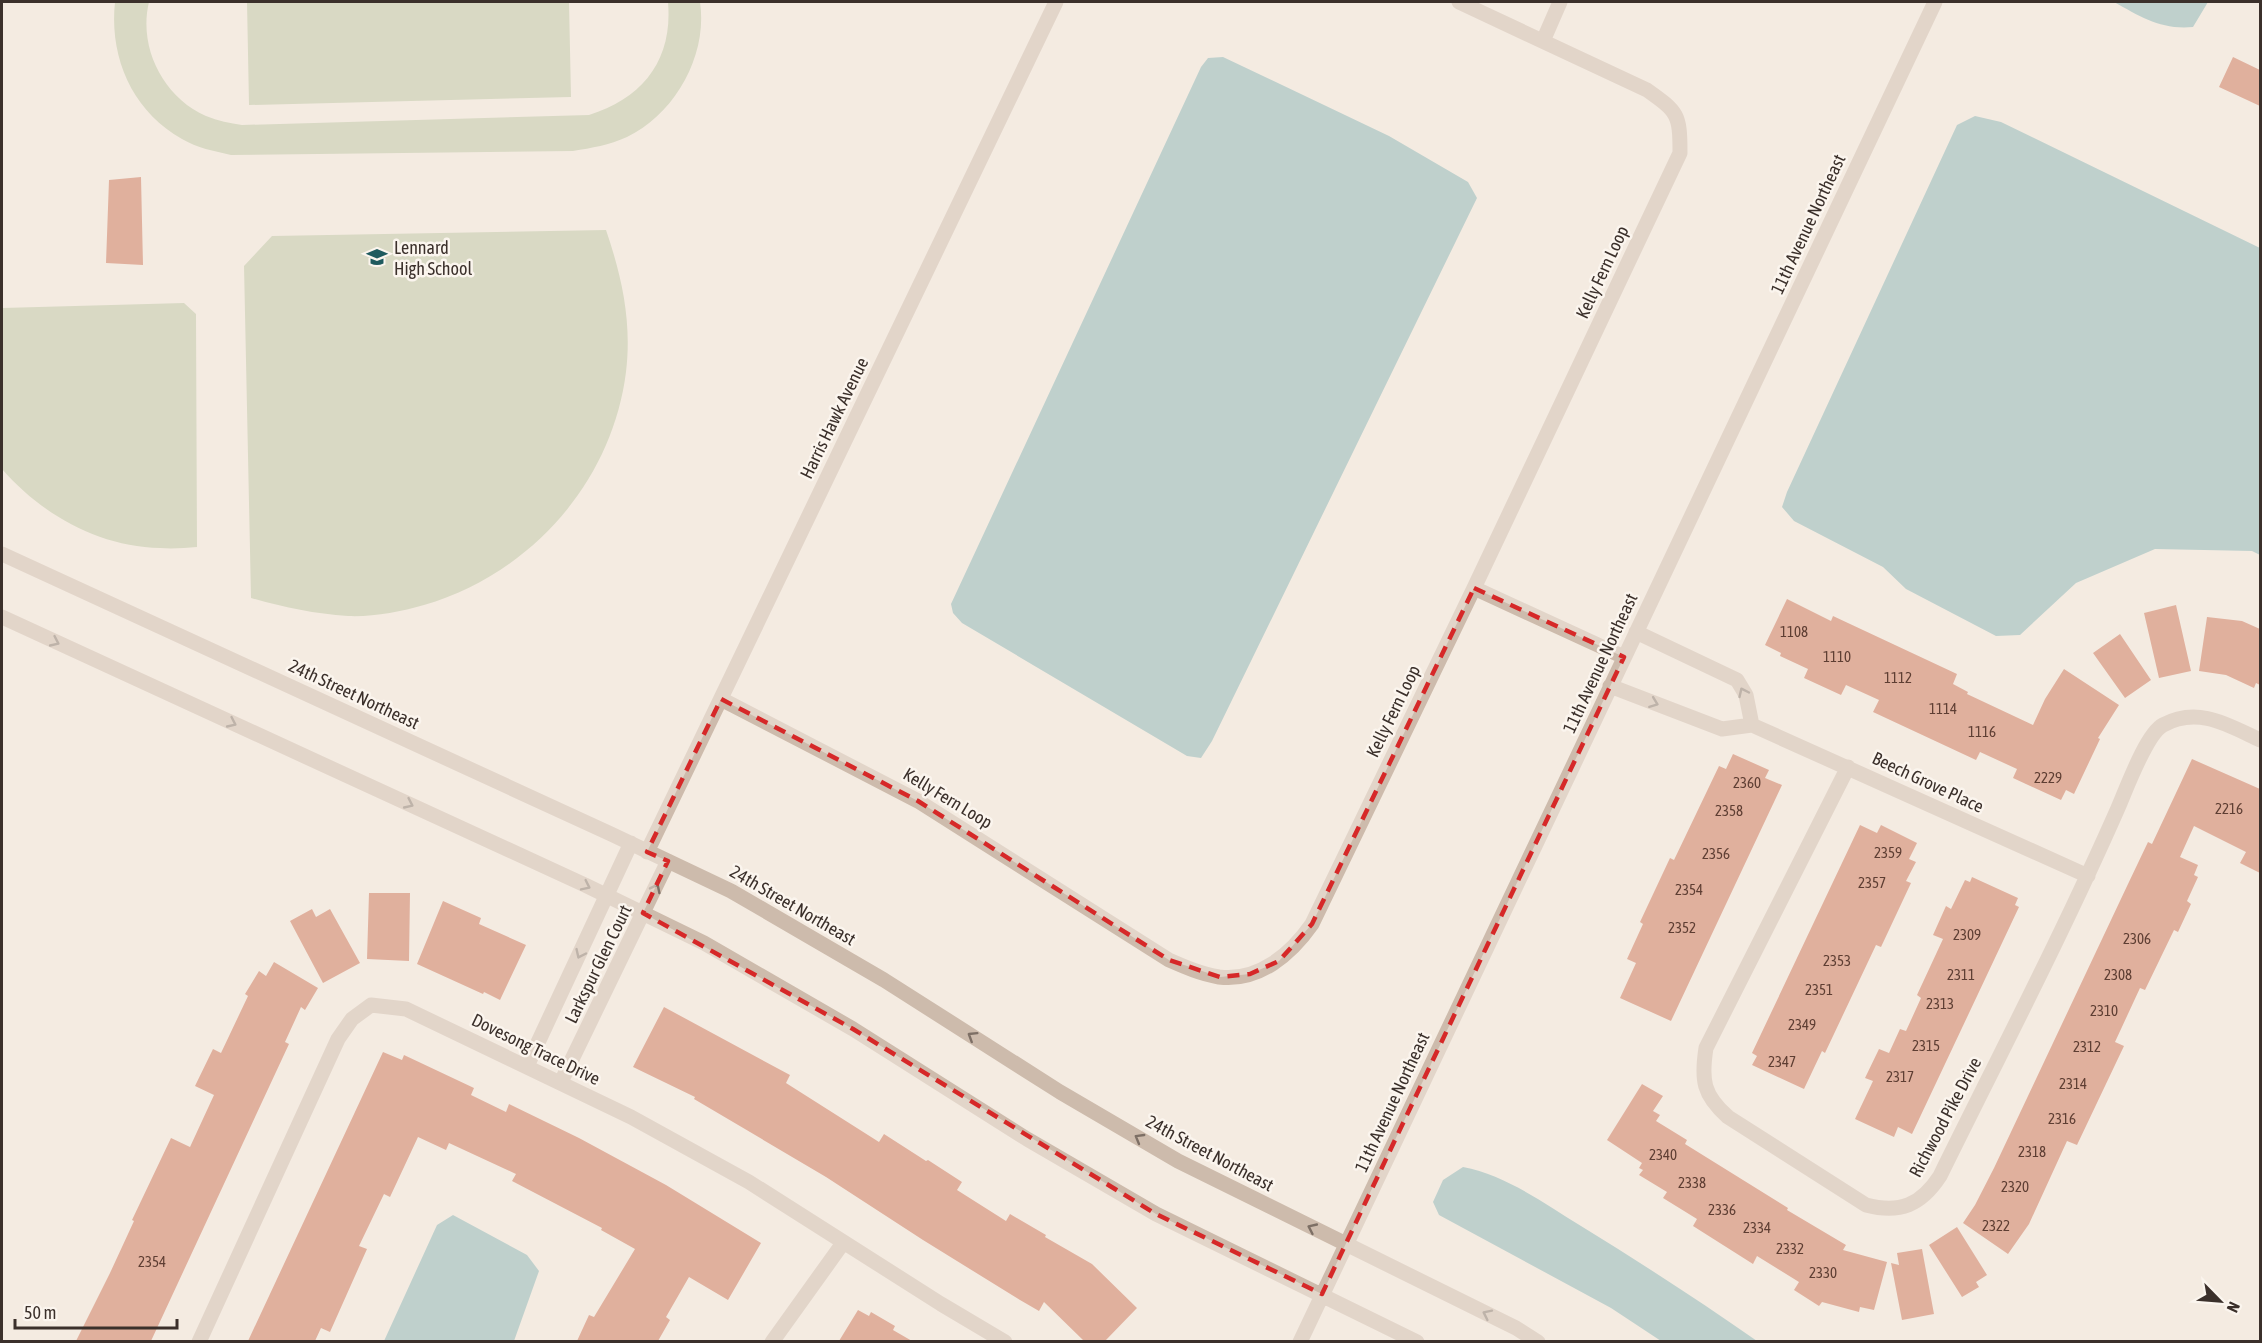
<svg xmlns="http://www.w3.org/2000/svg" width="2262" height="1343" viewBox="0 0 2262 1343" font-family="'Asap Condensed',sans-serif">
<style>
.green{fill:#b8c4a0}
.water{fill:#7fb0b2}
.building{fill:#c8694b}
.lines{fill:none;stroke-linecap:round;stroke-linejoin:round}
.minor{stroke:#cdbbac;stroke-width:15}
.oneway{stroke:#7d6f65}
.marked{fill:none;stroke:#d62828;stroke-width:4.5;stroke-dasharray:12 8;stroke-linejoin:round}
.labels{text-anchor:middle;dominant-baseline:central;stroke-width:5;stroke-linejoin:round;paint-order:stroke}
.number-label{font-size:15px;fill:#5e3e33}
.street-label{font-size:18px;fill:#3b302b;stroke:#fbf5ee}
.poi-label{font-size:18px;fill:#3b302b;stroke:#fbf5ee;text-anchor:start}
</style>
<rect width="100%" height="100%" fill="#f4ebe1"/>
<path class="green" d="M 115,2 L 149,2 C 138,47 163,97 206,116 C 218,121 230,123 242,125 L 589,115 C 643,98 673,60 668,2 L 700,2 C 708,55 675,114 627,137 C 609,145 592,148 573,151 L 231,155 C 214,151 197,148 182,139 C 132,111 109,57 115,2 Z
M 247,2 L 569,2 L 571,97 L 249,105 Z
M 606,230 C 622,277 632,322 626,372 C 612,483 530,574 424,605 C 400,612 373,617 348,616 C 314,614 283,607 251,598 L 244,266 L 272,236 Z
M 184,303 L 196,314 L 197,547 C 185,548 172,549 160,548 C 99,547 41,514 2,469 L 2,308 Z"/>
<path class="water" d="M 2114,2 L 2208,2 L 2193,27 C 2161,30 2141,17 2114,2 Z
M 1223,57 L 1389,136 L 1468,182 L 1477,198 L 1212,741 L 1201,758 L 1187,756 L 962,623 L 953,613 L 951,604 L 1201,67 L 1208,58 Z
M 1975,116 L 2001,122 L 2260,248 L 2260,555 L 2252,551 L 2155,549 L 2076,583 L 2020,635 L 1996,636 L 1906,589 L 1883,567 L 1794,521 L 1782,507 L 1787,492 L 1957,125 Z
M 1463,1167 C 1506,1175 1545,1204 1581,1226 C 1641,1263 1700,1301 1757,1341 L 1661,1341 L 1611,1308 L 1439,1215 L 1433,1202 L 1443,1180 Z
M 453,1215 L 527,1255 L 539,1271 L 514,1341 L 384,1341 L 437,1225 Z"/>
<path class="building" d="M 2233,57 L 2260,70 L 2260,106 L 2219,87 Z
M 141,177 L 143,265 L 106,263 L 109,180 Z
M 1787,599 L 1831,621 L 1833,616 L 1957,674 L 1953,684 L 1968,692 L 1967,694 L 2033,725 L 2045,699 L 2064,669 L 2119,705 L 2098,738 L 2100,739 L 2074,794 L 2066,790 L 2061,800 L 2013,778 L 2017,769 L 1980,752 L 1976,760 L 1873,712 L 1879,700 L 1846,685 L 1841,695 L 1804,678 L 1808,669 L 1780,656 L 1781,653 L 1765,645 Z
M 2176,605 L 2191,671 L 2159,678 L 2144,613 Z
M 2207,617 L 2242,621 L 2260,629 L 2260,685 L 2256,683 L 2254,688 L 2226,675 L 2199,671 Z
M 2120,634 L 2151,680 L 2125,698 L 2093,653 Z
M 1733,754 L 1769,770 L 1765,778 L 1782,785 L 1671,1021 L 1620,998 L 1636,963 L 1627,959 L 1643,924 L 1640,922 L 1670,858 L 1674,860 L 1719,766 L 1726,769 Z
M 2192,759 L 2260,789 L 2260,873 L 2240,863 L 2246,852 L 2194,826 L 2180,857 L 2198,865 L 2194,875 L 2198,877 L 2187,901 L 2191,904 L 2178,932 L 2174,930 L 2145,990 L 2140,988 L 2115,1042 L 2124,1046 L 2077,1145 L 2067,1141 L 2029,1224 L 2008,1254 L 1963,1223 L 1975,1205 L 1994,1168 L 2128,884 L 2148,842 L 2152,844 Z
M 1860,825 L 1877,833 L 1881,825 L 1917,843 L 1909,859 L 1916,862 L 1906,881 L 1911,883 L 1881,947 L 1876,945 L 1825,1053 L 1822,1051 L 1804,1089 L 1752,1065 L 1757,1056 L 1752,1053 Z
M 1972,877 L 2018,898 L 2015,905 L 2019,907 L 1912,1134 L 1898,1127 L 1894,1137 L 1855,1119 L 1873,1081 L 1865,1078 L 1879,1049 L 1889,1053 L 1900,1029 L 1906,1031 L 1921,998 L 1917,995 L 1943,939 L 1933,935 L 1946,906 L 1951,909 L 1965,880 L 1970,882 Z
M 369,893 L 410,893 L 409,961 L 367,959 Z
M 443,901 L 481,918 L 479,924 L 526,945 L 500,1000 L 484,992 L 483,994 L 417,964 Z
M 312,909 L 316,917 L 330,909 L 360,963 L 323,983 L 290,921 Z
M 274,962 L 318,988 L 305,1010 L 301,1007 L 285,1042 L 289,1044 L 151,1341 L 76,1341 L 110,1273 L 134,1221 L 132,1220 L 171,1138 L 190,1147 L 214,1095 L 195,1086 L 213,1049 L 221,1053 L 248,996 L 245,994 L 259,971 L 266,976 Z
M 664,1007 L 790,1075 L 786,1083 L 879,1142 L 884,1134 L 926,1161 L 928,1160 L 962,1182 L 957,1190 L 1006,1221 L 1010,1214 L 1046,1235 L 1045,1237 L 1092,1264 L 1137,1308 L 1105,1341 L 1084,1341 L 1044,1302 L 1039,1311 L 1020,1300 L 923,1240 L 826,1177 L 694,1099 L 695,1097 L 633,1067 Z
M 383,1052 L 402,1060 L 404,1055 L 474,1088 L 471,1095 L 506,1112 L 509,1104 L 579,1138 L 666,1185 L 761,1243 L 728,1300 L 689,1277 L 666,1317 L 670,1320 L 658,1341 L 577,1341 L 589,1315 L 594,1317 L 635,1249 L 601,1230 L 602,1228 L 512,1181 L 516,1174 L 449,1143 L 446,1150 L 418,1137 L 390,1197 L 384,1194 L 359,1246 L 367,1249 L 330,1332 L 321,1328 L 315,1341 L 248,1341 Z
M 1642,1084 L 1663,1096 L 1653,1111 L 1660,1115 L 1656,1121 L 1687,1140 L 1685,1144 L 1788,1208 L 1787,1210 L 1846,1245 L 1843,1250 L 1887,1262 L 1874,1310 L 1860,1307 L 1859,1312 L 1822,1302 L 1819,1306 L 1794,1290 L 1799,1282 L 1757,1256 L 1753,1264 L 1693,1226 L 1697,1219 L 1663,1198 L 1667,1192 L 1639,1175 L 1643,1170 L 1639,1168 L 1642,1163 L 1607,1140 Z
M 1957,1227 L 1987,1275 L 1976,1282 L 1979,1287 L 1962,1297 L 1929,1245 Z
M 1922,1249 L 1934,1314 L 1902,1320 L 1891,1263 L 1899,1265 L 1897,1253 Z
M 858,1310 L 869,1316 L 871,1312 L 895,1326 L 893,1330 L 912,1341 L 839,1341 Z"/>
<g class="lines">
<path class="minor" d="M 1543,41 L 1560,2
M 2,554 L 611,834 L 731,891 L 884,980 L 1060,1092 L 1178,1161 L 1516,1328 L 1538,1342
M 1474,588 L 1624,657
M 2,617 L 585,885 L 704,943 L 853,1029 L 1027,1139 L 1156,1214 L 1417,1342
M 1636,632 L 1737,680 L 1746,695 L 1752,725
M 1610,686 L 1722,729 L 1752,725 L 2088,876
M 721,699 L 918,801 L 1169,960 C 1185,967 1201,974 1219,977 C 1259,982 1291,954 1312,924 L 1474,588 L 1680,153 C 1680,114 1678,112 1647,90 L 1459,2
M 1848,767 L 1706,1048 C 1701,1080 1703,1095 1728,1117 L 1866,1205 C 1900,1214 1921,1205 1940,1176 C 2000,1054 2063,933 2118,808 C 2126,790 2146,734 2163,725 C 2198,706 2228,725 2260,740
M 647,852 L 1056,2
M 527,1066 L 631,843
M 561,1082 L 668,861
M 199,1342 L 338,1039 L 352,1019 L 371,1005 L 406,1009 L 631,1117 L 749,1182 L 941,1304 L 1005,1342
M 772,1342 L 843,1243
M 1300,1342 L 1935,2"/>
</g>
<defs><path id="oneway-chevron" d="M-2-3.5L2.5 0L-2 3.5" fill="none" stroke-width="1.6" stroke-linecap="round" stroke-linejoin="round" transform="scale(1.5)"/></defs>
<g class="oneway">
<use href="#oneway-chevron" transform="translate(55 642) rotate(25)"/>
<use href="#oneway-chevron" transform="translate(1743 692) rotate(-115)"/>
<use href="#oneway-chevron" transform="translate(1654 703) rotate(21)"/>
<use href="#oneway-chevron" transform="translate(232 723) rotate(25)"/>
<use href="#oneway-chevron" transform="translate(409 804) rotate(25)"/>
<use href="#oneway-chevron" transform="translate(586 886) rotate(26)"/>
<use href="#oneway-chevron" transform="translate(656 888) rotate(-64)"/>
<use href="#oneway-chevron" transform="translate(580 954) rotate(115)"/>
<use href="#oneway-chevron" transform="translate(972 1036) rotate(-148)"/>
<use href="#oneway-chevron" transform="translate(1139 1138) rotate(-150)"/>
<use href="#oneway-chevron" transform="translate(1312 1228) rotate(-155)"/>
<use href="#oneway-chevron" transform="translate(1487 1314) rotate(-154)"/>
</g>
<path d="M0 0H2262V1343H0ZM 1474,588 L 1624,657 L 1322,1294 L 1156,1214 L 853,1029 L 643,913 L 668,861 L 647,852 L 721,699 L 918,801 L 1169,960 L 1220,977 L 1250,974 L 1279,961 L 1312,924 Z" fill="#f4ebe1" fill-opacity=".55" fill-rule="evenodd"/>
<path class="marked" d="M 1474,588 L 1624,657 L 1322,1294 L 1156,1214 L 853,1029 L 643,913 L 668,861 L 647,852 L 721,699 L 918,801 L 1169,960 L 1220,977 L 1250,974 L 1279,961 L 1312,924 Z"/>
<defs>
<g id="school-bare" transform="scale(1.62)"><path d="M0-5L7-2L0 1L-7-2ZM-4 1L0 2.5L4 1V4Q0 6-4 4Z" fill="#1f5a5e" stroke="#fbf5ee" stroke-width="2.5" paint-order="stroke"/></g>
</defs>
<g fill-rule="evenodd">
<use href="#school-bare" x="377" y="257"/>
</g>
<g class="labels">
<g class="number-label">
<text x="1794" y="631">1108</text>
<text x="1837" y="656">1110</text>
<text x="1898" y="677">1112</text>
<text x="1943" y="708">1114</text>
<text x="1982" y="731">1116</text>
<text x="2048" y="777">2229</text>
<text x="1747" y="782">2360</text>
<text x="2229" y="808">2216</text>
<text x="1729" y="810">2358</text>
<text x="1888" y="852">2359</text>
<text x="1716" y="853">2356</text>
<text x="1872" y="882">2357</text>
<text x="1689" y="889">2354</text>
<text x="1682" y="927">2352</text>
<text x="1967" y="934">2309</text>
<text x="2137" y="938">2306</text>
<text x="1837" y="960">2353</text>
<text x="1961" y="974">2311</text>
<text x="2118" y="974">2308</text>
<text x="1819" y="989">2351</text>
<text x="1940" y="1003">2313</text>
<text x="2104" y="1010">2310</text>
<text x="1802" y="1024">2349</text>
<text x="1926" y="1045">2315</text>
<text x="2087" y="1046">2312</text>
<text x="1782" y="1061">2347</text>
<text x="1900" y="1076">2317</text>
<text x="2073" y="1083">2314</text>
<text x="2062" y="1118">2316</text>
<text x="2032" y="1151">2318</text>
<text x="1663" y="1154">2340</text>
<text x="1692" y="1182">2338</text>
<text x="2015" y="1186">2320</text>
<text x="1722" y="1209">2336</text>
<text x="1996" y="1225">2322</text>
<text x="1757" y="1227">2334</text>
<text x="1790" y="1248">2332</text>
<text x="152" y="1261">2354</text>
<text x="1823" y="1272">2330</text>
</g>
<g class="street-label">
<text transform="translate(1808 224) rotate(-65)">11th Avenue Northeast</text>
<text transform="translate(1602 272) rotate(-65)">Kelly Fern Loop</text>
<text transform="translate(834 418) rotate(-64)">Harris Hawk Avenue</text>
<text transform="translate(1600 663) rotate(-65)">11th Avenue Northeast</text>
<text transform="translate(354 694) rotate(25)">24th Street Northeast</text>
<text transform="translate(1393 711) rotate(-64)">Kelly Fern Loop</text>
<text transform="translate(1928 782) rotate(25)">Beech Grove Place</text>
<text transform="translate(948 798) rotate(31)">Kelly Fern Loop</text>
<text transform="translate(793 905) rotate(30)">24th Street Northeast</text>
<text transform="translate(598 964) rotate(-64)">Larkspur Glen Court</text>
<text transform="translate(536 1049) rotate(26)">Dovesong Trace Drive</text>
<text transform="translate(1392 1102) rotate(-65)">11th Avenue Northeast</text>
<text transform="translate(1945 1117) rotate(-62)">Richwood Pike Drive</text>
<text transform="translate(1210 1153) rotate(28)">24th Street Northeast</text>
</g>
<g class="poi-label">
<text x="394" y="247">Lennard<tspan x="394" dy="21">High School</tspan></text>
</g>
</g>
<rect width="2262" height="1343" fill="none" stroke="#3b302b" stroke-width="6"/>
<g transform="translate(2220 1301) rotate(115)" stroke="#fbf5ee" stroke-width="4.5" paint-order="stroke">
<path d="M0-4.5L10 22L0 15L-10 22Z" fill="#3b302b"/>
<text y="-9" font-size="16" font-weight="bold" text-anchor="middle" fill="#3b302b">N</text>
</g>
<path d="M15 1319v9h162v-9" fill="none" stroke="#3b302b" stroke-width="3"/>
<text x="24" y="1319" font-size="18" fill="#3b302b" stroke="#fbf5ee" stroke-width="4.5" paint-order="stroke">50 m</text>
</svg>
